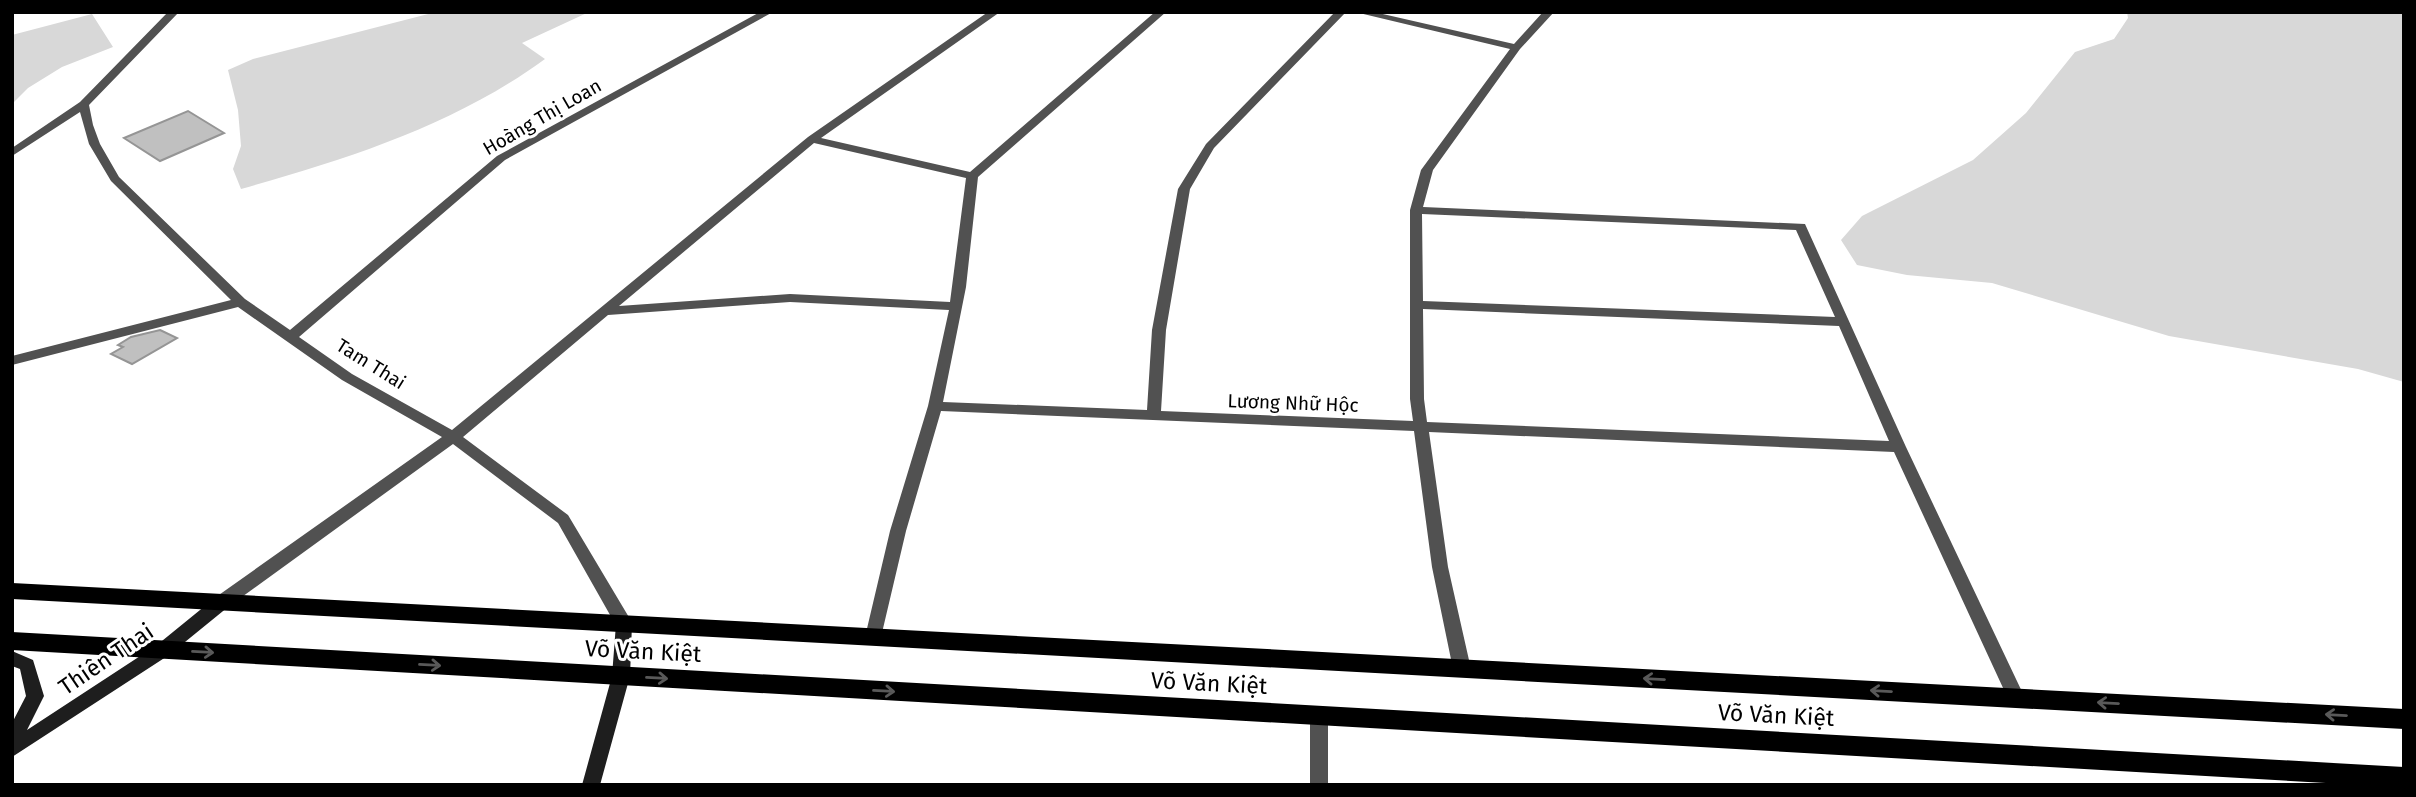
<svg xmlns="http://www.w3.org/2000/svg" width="2416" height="797" viewBox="0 0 2416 797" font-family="'Fira Sans',sans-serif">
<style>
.green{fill:#d8d8d8}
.building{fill:#c0c0c0;stroke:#959595;stroke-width:2}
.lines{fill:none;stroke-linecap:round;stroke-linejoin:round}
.street{fill:#515151;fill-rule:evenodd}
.secondary{fill:#1e1e1e;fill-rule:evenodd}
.primary{fill:#000;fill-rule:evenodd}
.oneway{stroke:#595959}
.labels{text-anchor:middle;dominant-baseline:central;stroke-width:6;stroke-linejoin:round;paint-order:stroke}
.street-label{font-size:19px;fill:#000;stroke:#fff}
.near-street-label{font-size:23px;fill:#000;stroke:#fff}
</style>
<rect width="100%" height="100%" fill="#fff"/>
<path class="green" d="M 436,12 L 589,12 L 522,43 L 545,59 C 455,125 348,159 241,189 L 233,169 L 241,146 L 238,110 L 228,70 L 253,59 Z
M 2127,12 L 2404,12 L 2404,382 L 2358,369 L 2169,336 L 1992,283 L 1907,275 L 1857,265 L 1841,240 L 1862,216 L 1973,160 L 2026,113 L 2075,52 L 2114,39 L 2128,18 Z
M 92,14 L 113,47 L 62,67 L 28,88 L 12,104 L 12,35 Z"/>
<path class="building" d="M 188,111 L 224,133 L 160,161 L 124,138 Z
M 160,330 L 177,338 L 132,364 L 111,354 L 123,347 L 118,345 L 131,337 Z"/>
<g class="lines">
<path class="street" d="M 168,12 L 179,12 L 89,105 L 93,125 L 100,144 L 119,177 L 245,299 L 290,330 L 497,156 L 760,12 L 773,12 L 505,160 L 299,337 L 352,374 L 452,430 L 808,137 L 988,12 L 1000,12 L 821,138 L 970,172 L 1155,12 L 1166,12 L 978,177 L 966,287 L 943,402 L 1147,410 L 1152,330 L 1178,189 L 1206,144 L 1335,12 L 1346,12 L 1214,148 L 1190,189 L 1166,330 L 1161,411 L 1413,421 L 1410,399 L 1410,210 L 1421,170 L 1510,49 L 1355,12 L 1374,12 L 1514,44 L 1543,12 L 1554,12 L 1520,49 L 1433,170 L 1423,207 L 1805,224 L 1906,447 L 2025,698 L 2022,703 L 2016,705 L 2010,703 L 1894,452 L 1429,432 L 1448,567 L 1471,669 L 1468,674 L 1462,676 L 1456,674 L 1453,669 L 1432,567 L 1414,431 L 941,411 L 906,531 L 881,637 L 879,642 L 873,644 L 867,642 L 865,637 L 890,531 L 928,406 L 949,310 L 790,302 L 608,315 L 463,437 L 568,515 L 630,619 L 632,624 L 630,629 L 624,631 L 618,629 L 558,523 L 453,444 L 228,607 L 222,608 L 216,607 L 214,602 L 216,597 L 442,437 L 342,380 L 238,307 L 12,365 L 12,356 L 231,300 L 111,181 L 89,144 L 80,112 L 12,156 L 12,148 L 80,102 ZM 814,143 L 966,178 L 950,302 L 790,294 L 619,306 ZM 1422,214 L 1796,230 L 1835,317 L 1423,301 ZM 1423,309 L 1839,326 L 1889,441 L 1427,422 L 1424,399 Z
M 1319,708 L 1325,711 L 1328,716 L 1328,785 L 1310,785 L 1310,716 L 1313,711 Z"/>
<path class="secondary" d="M 222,596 L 228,597 L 230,602 L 228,607 L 169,655 L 12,757 L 12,723 L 26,696 L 20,669 L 12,666 L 12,651 L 33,660 L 44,696 L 27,730 L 157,645 L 216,597 Z
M 624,617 L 630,619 L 632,624 L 630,676 L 600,785 L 582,785 L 612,676 L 616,624 L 618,619 Z"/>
<path class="primary" d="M 12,583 L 2404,709 L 2404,729 L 12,599 Z
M 12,632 L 2404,767 L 2404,785 L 2361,785 L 12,650 Z"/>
</g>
<defs><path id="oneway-shaft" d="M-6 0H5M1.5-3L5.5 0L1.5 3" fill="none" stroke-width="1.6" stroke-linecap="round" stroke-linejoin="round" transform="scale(1.75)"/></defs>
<g class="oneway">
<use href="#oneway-shaft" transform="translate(203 652) rotate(3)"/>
<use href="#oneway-shaft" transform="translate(430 665) rotate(3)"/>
<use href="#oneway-shaft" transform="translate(657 678) rotate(3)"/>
<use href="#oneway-shaft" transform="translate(1654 679) rotate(-177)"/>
<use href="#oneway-shaft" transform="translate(884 691) rotate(3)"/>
<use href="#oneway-shaft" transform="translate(1881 691) rotate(-177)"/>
<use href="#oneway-shaft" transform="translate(2108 703) rotate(-177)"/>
<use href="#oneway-shaft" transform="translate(2336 715) rotate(-177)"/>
</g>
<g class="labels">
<g class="street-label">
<text transform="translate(542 117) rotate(-30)">Hoàng Thị Loan</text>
<text transform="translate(371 364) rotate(32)">Tam Thai</text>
<text transform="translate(1293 403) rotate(2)">Lương Nhữ Hộc</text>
</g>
<g class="near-street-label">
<text transform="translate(643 651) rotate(3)">Võ Văn Kiệt</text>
<text transform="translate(106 659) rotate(-34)">Thiên Thai</text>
<text transform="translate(1209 683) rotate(3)">Võ Văn Kiệt</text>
<text transform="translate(1776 715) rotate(3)">Võ Văn Kiệt</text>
</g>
</g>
<rect width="2416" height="797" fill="none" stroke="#000000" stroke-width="28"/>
</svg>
